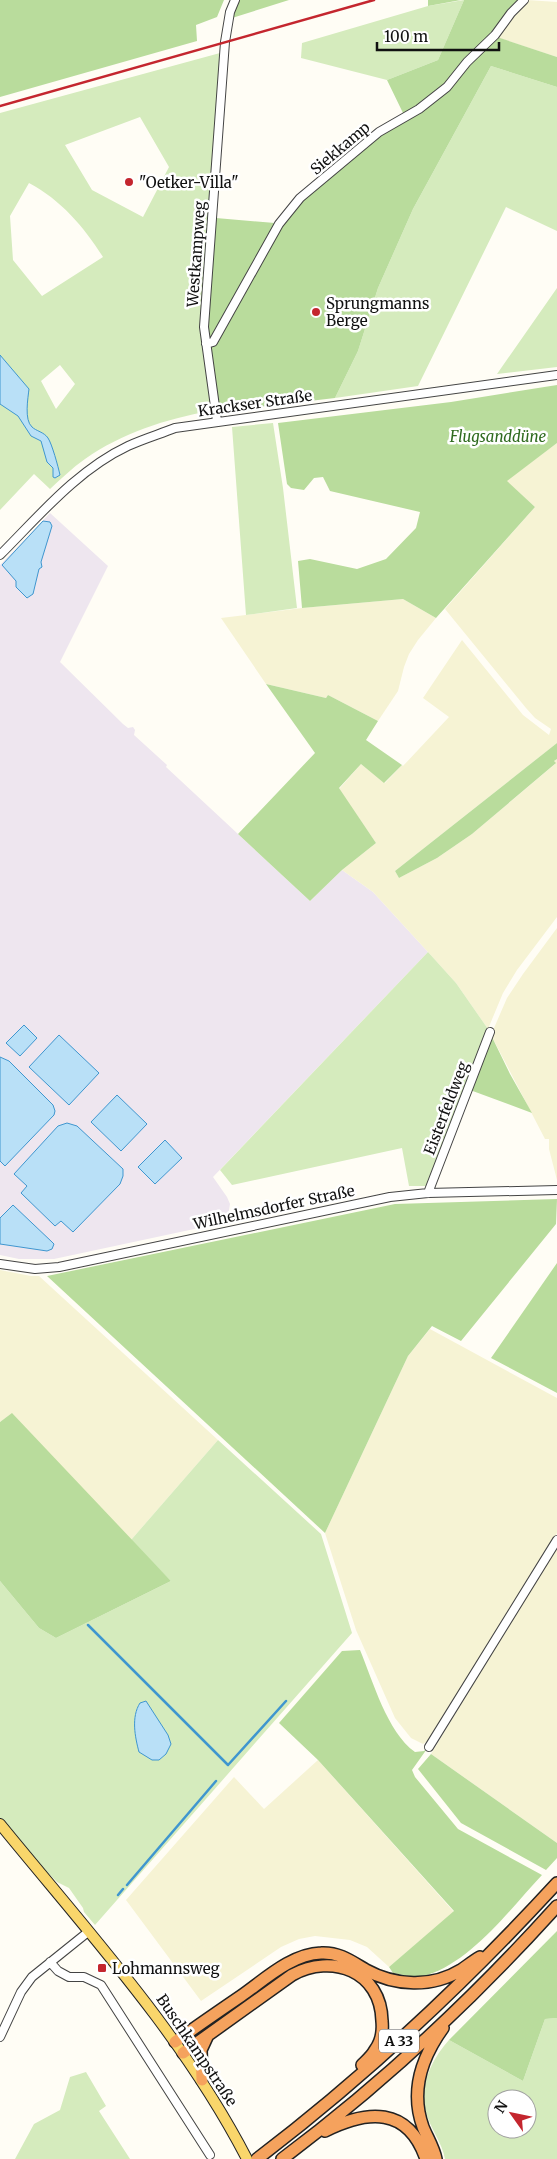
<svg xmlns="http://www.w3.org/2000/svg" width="557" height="2159" viewBox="0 0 557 2159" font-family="Merriweather,serif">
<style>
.industrial{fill:#eee6ef}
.farmland{fill:#f6f3d4}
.green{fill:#d5ebbd;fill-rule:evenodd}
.forest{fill:#b9dc9c}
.water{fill:#b9e0f7;stroke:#3f96cf}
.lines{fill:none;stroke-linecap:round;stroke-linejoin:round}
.stream{stroke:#3f96cf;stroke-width:2.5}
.minor-casing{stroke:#444;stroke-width:10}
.major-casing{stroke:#222;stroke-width:12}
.highway-casing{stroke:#222;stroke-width:14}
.minor{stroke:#fff;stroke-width:8}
.major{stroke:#f9d66b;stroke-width:10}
.highway{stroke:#f5a25d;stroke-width:11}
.rail{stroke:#c4262e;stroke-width:2.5}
.poi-dot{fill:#c4262e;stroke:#fff;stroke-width:2}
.labels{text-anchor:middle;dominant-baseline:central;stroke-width:5;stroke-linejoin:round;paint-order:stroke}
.shield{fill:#fff;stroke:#585858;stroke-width:1}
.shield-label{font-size:14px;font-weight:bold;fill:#111}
.street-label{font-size:15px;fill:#111;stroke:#fff}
.poi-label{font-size:15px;fill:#111;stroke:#fff;text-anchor:start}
.park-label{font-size:15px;font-style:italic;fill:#2f6b1f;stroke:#fff}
</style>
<rect width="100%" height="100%" fill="#fffdf5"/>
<path class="industrial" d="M 50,513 L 108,566 L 60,662 L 123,724 L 128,728 L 133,727 L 135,730 L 134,735 L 167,765 L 166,767 L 310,901 L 342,870 L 373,892 L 428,952 L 213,1177 L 227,1197 L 230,1204 L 227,1222 L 54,1259 L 19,1259 L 0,1255 L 0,565 Z"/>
<path class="farmland" d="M 527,0 L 557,2 L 557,57 L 496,37 Z
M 557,443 L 557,743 L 395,871 L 399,878 L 437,858 L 472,834 L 555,764 L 554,761 L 557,759 L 557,917 L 517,970 L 503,993 L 488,1029 L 456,983 L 428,952 L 373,892 L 342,870 L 376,843 L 339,789 L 361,764 L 385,783 L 402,765 L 403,766 L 449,717 L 423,698 L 462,640 L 523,715 L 549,735 L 551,729 L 535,718 L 526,708 L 445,609 L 535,507 L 506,481 Z
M 403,599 L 436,618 L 418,640 L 409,654 L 404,667 L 398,691 L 378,721 L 328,695 L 326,698 L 266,684 L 221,618 L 302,608 Z
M 557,928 L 557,1180 L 549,1149 L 549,1139 L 545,1139 L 491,1035 L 507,998 L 523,974 Z
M 0,1270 L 31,1276 L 39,1276 L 218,1440 L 131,1540 L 12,1414 L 0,1422 Z
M 430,1329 L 557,1398 L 557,1533 L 432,1738 L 423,1744 L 411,1738 L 395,1718 L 356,1630 L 325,1533 L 408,1356 Z
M 557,1546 L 557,1843 L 431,1754 Z
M 318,1760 L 454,1912 L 389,1967 L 367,1947 L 350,1940 L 315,1936 L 299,1939 L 281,1947 L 201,2001 L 126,1900 L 234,1777 L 264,1809 Z"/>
<path class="green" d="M 464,0 L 438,60 L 387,80 L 301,58 L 302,43 L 428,6 Z
M 220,53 L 201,327 L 212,408 L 210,411 C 166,419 122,433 85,459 C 72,468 61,479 50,489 L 34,474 L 0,510 L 0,113 ZM 140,117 L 169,167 L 143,217 L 92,190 L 65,145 ZM 29,183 C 61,200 84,227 103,257 L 42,296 L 13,260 L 10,216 ZM 60,365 L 75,384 L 56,409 L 41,381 Z
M 491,66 L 557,87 L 557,231 L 506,207 L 418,386 L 335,398 L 358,351 L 378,288 L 413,209 Z
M 557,288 L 557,367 L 497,374 Z
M 273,423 L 283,488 L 297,608 L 246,615 L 232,427 Z
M 428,952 L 456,983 L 488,1029 L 428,1186 L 409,1186 L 402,1148 L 232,1185 L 220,1170 Z
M 218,1440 L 321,1534 L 352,1633 L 95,1925 L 84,1912 L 83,1908 L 69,1888 L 57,1882 L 39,1864 L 0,1818 L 0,1581 L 39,1628 L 56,1638 L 171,1581 L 131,1540 ZM 146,1702 L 155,1715 L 166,1754 L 159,1760 L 152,1760 C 144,1742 128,1722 140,1703 Z
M 557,2018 L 557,2159 L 445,2159 C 442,2142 430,2128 426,2112 C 419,2085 432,2059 449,2040 L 523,2081 L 545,2019 ZM 497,2099 L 527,2099 L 527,2129 L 497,2129 Z
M 86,2072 L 106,2106 L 99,2111 L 130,2159 L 15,2159 L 34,2124 L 60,2110 L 70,2077 Z"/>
<path class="forest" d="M 0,0 L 224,0 L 217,17 L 196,25 L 197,41 L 0,97 Z
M 239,0 L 289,0 L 232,18 Z
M 428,0 L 461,0 L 428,6 Z
M 464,0 L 520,0 L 497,37 L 557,57 L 557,87 L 491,66 L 413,209 L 378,288 L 358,351 L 335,398 L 225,411 L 220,410 L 208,331 L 216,218 L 275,223 L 300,194 L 382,127 L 403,113 L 387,80 L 438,60 Z
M 557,385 L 557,443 L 507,481 L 535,507 L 436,618 L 403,599 L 302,608 L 298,561 L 310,559 L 357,569 L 386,559 L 416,528 L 420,512 L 330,491 L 323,477 L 314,478 L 304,490 L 291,488 L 287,484 L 278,423 L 451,402 Z
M 266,684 L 326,698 L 328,695 L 378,721 L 366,740 L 402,765 L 384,783 L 361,764 L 339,788 L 376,843 L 342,870 L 310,901 L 238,834 L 315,753 Z
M 557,743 L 557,759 L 554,761 L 556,763 L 472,834 L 437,858 L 399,878 L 395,871 Z
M 491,1035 L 510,1074 L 532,1113 L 470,1090 Z
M 557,1199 L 556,1224 L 461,1341 L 432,1326 L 408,1356 L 325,1533 L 47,1276 L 395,1204 Z
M 557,1263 L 557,1393 L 491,1358 Z
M 12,1413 L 171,1581 L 56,1638 L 39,1628 L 0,1581 L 0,1422 Z
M 360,1650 C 373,1681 387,1732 415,1752 L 424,1751 L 429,1746 L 412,1770 L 415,1777 L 458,1829 L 542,1875 C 511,1908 472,1961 427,1975 C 417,1978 403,1975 393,1973 L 389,1967 L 454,1911 L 318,1760 L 279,1723 L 342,1651 Z
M 431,1754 L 557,1843 L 557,1858 L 546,1870 L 461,1823 L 418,1769 Z
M 557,1931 L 557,2018 L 545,2019 L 523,2081 L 449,2040 Z"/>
<path class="water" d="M 0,355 L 29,389 C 28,398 24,420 32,427 C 36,431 44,432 48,438 C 52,444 58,466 60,475 L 55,478 L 53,477 L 53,468 L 47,462 L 41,441 L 31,436 L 18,416 L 0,404 Z
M 43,521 L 50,522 L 52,526 L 41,562 L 42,567 L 39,569 L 33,594 L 27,598 L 16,587 L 16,581 L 2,565 Z
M 24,1025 L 37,1038 L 20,1056 L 6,1043 Z
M 59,1035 L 99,1073 L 69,1105 L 29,1067 Z
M 0,1057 L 9,1061 L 53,1105 L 55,1111 L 54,1115 L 5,1166 L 0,1161 Z
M 117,1095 L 147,1124 L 121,1151 L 91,1122 Z
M 67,1123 L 77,1126 L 123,1169 L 123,1176 L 120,1184 L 73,1232 L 61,1221 L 55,1226 L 21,1193 L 27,1186 L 14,1174 L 58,1126 Z
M 165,1140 L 182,1158 L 155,1184 L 138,1167 Z
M 13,1205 L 52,1242 L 54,1244 L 52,1249 L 47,1251 L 0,1244 L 0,1218 Z
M 146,1701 L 168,1735 L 171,1744 L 166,1754 L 159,1760 L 152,1760 L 139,1752 C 135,1737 131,1717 140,1703 Z"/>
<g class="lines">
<path class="stream" d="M 88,1625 L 228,1765 L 286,1701
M 127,1885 L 216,1781
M 118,1895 L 123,1889"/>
<g class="minor-casing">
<path id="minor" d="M 206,344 L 213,342 L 279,224 L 300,198 L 379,132 L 419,109 L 447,87 L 467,62 L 495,35 L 511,13 L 524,0
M 217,421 L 204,327 L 225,42 L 230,12 L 235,0
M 0,555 C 39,516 77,470 128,446 C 143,439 160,434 175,428 L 557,375
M 428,1193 L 490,1032
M 0,1264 L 35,1269 L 59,1267 L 390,1197 L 428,1193 L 557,1190
M 429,1747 L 557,1540
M 50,1962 L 58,1971 L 69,1977 L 84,1977 L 101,1985 L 210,2155
M 0,2037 L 21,1992 L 32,1977 L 88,1932"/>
</g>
<g class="major-casing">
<path id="major" d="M 0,1824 C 88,1932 183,2035 247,2159"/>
</g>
<g class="highway-casing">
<path id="highway" d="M 175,2042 C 197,2026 219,2011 241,1996 C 264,1980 291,1954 321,1953 C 339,1952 351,1961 366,1970 C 395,1986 432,1988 461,1970 C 467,1966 473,1961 480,1957
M 183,2053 L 292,1975 C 332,1953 381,1971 382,2021 C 383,2031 381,2042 375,2050 C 372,2056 367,2060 362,2065
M 202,2080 L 201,2050 L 207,2037
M 325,2131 C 367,2110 408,2106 426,2159
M 257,2159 C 366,2076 465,1983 557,1883
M 282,2159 C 381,2085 474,1998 557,1906
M 436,2159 C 434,2148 427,2137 423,2127 C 410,2091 422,2057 443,2028"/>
</g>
<use href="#minor" class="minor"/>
<use href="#major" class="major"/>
<use href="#highway" class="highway"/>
<path class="rail" d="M 0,106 L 374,0"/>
</g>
<g class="poi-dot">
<circle cx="129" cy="182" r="5"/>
<circle cx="316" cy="312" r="5"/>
<rect x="97" y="1963" width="10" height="10" rx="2.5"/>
</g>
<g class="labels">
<rect class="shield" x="379" y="2029.5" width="40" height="23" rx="4"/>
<g class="shield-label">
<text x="399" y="2041">A 33</text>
</g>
<g class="street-label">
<text transform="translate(340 148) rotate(-40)">Siekkamp</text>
<text transform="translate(196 254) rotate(-86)">Westkampweg</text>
<text transform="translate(255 403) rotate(-8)">Krackser Straße</text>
<text transform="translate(446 1108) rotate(-69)">Eisterfeldweg</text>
<text transform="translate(274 1207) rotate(-12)">Wilhelmsdorfer Straße</text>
<text transform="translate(197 2050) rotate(56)">Buschkampstraße</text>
</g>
<g class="poi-label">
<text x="139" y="182">"Oetker-Villa"</text>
<text x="326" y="303">Sprungmanns<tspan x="326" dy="17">Berge</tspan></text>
<text x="112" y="1968">Lohmannsweg</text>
</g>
<g class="park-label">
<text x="498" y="436">Flugsanddüne</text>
</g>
</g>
<g transform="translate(512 2114) rotate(303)"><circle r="24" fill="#ffffff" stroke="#a0a0a0"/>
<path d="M0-4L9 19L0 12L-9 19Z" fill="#c4262e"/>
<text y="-8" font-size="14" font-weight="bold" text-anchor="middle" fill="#111111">N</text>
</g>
<path d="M377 42v8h122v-8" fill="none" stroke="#111111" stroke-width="2.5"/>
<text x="384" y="42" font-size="15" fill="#111111" stroke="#ffffff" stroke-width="4" paint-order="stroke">100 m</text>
</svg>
